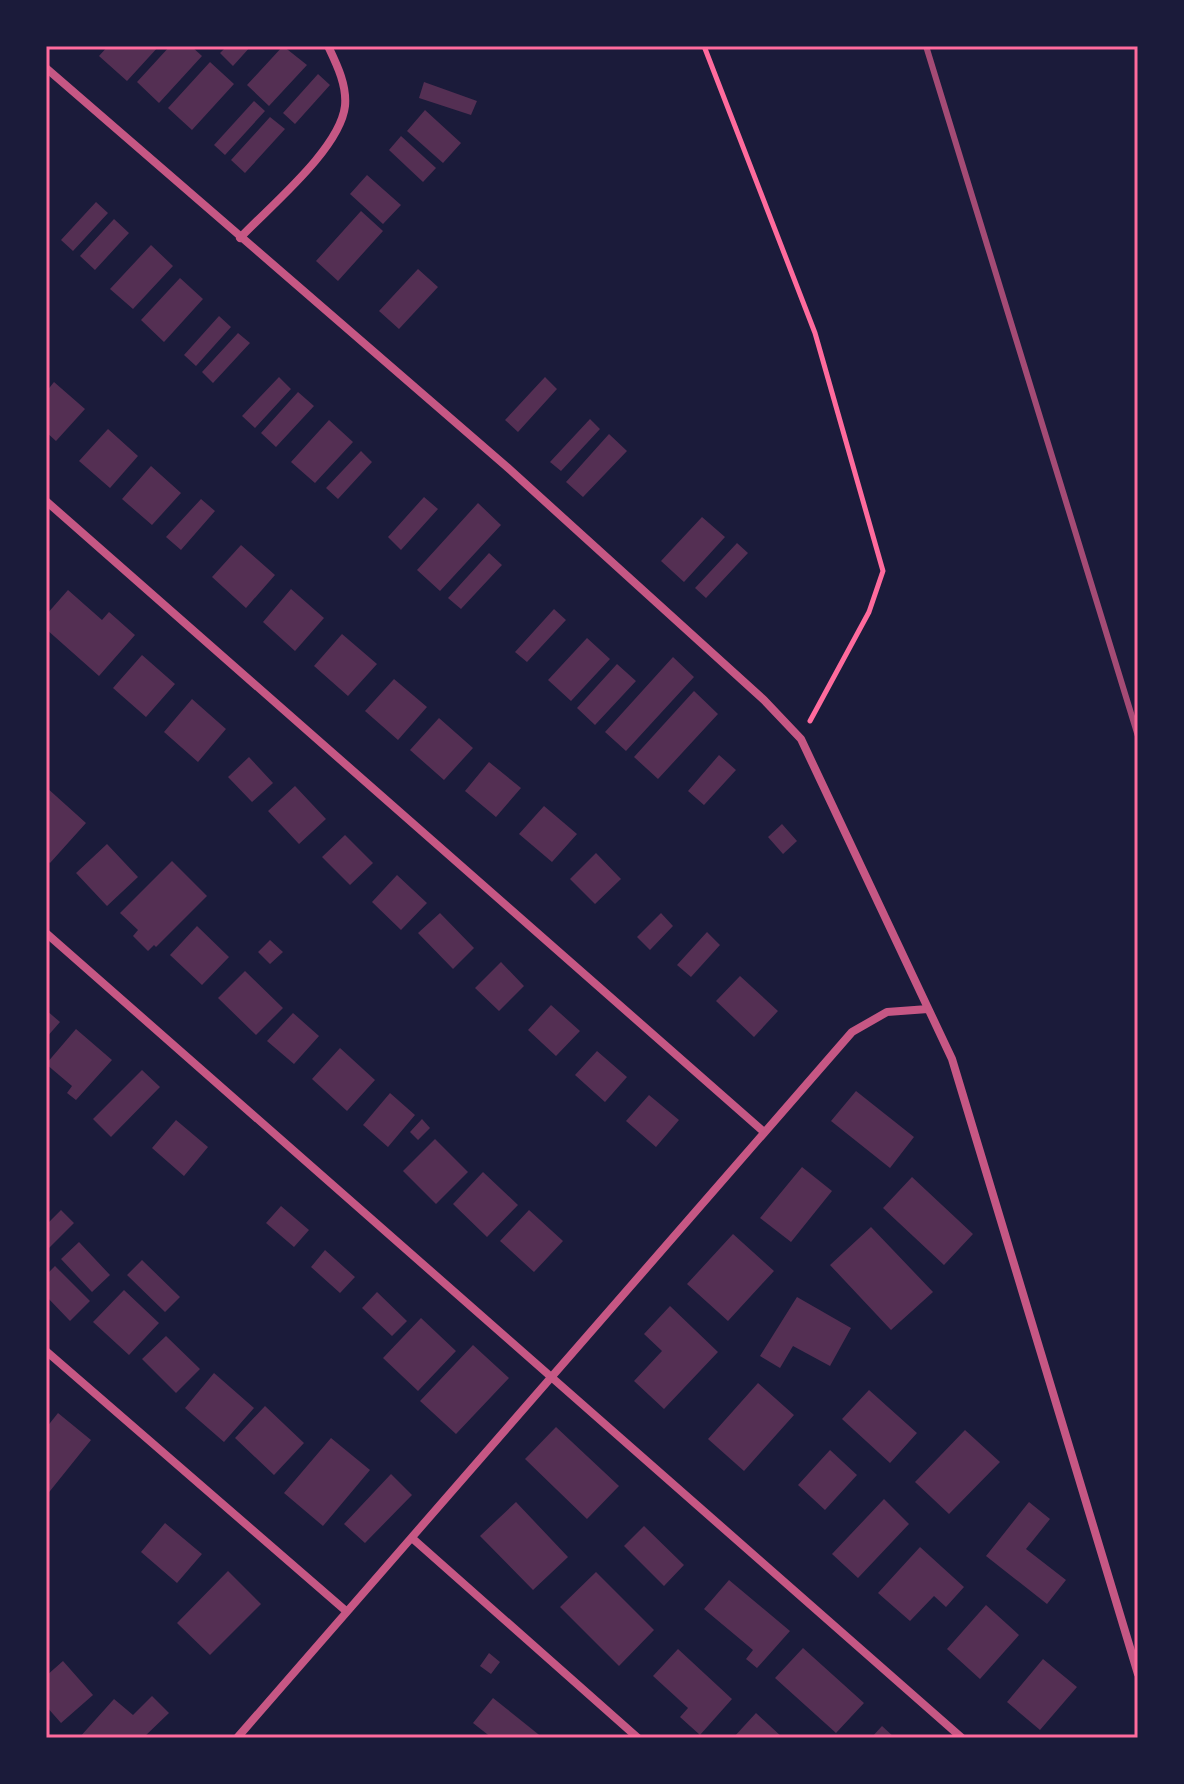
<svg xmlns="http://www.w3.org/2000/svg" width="1184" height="1784" viewBox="0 0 1184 1784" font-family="'IBM Plex Serif',serif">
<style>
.building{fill:#542f53}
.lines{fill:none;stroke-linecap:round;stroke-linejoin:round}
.path{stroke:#ff6b9d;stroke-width:5}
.minor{stroke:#c65784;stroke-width:8}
.rail{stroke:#a44b75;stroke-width:6}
.neatline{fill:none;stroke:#ff6b9d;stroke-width:3}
</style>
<rect width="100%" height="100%" fill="#1b1b3a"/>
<path class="building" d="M 108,46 L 159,46 L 127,81 L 99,56 Z
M 170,46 L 191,46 L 202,56 L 159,103 L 137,82 Z
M 227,46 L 251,46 L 233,66 L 220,53 Z
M 283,46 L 307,65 L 269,106 L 247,85 Z
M 210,62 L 234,84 L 192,130 L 168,108 Z
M 318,74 L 330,85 L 295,124 L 283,113 Z
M 424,82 L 477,101 L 471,115 L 419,98 Z
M 254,101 L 265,111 L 225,155 L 214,145 Z
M 425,110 L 461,143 L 443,163 L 407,131 Z
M 270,117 L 285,129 L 245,173 L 231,160 Z
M 401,136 L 436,168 L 423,182 L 389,150 Z
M 367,175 L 401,205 L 383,224 L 350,194 Z
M 96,202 L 108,213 L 73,251 L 61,240 Z
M 361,211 L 383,231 L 338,281 L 316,261 Z
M 114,219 L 129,233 L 95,270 L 80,256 Z
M 151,245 L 173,266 L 133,309 L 110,289 Z
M 418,269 L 438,287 L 399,329 L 379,311 Z
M 180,278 L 203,299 L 164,342 L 141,320 Z
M 219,316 L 231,327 L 196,366 L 184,355 Z
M 238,333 L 250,343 L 213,383 L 202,372 Z
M 279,377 L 291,389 L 255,428 L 242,416 Z
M 545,377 L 557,389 L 518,432 L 505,420 Z
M 54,382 L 85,409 L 56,441 L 46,432 L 46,392 Z
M 298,392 L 314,406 L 276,447 L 261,433 Z
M 590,419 L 600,429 L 561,471 L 550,462 Z
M 329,420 L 353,442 L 315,483 L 291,462 Z
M 108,429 L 138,456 L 110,488 L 79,461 Z
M 609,434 L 627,451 L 583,497 L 566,482 Z
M 361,451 L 372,462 L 338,499 L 326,488 Z
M 151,466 L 181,493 L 152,525 L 122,499 Z
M 424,497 L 438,509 L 401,550 L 388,537 Z
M 201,499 L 215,511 L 181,550 L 166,537 Z
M 478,503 L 501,525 L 440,591 L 417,570 Z
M 702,517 L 725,537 L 684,582 L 661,561 Z
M 737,543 L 748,553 L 706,598 L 695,588 Z
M 241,545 L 275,575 L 246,608 L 212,577 Z
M 489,553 L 502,565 L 461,609 L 448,598 Z
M 291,589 L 324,618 L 295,651 L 263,622 Z
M 68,590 L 102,620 L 109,612 L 135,635 L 99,676 L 46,629 L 46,615 Z
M 554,609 L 566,620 L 527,662 L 515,652 Z
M 342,634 L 377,664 L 348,696 L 314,666 Z
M 587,638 L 610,659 L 571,701 L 548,680 Z
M 142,655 L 175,684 L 146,717 L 113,688 Z
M 673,657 L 694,677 L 626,751 L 605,732 Z
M 617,664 L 636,681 L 595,725 L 577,708 Z
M 394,679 L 427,707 L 398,740 L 365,711 Z
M 694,691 L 718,714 L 658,779 L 634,757 Z
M 192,699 L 226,729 L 198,762 L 164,732 Z
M 439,718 L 473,748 L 444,780 L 410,750 Z
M 719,755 L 736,770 L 704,805 L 688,791 Z
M 249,757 L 273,783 L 252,802 L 228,777 Z
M 489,762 L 521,788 L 496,817 L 465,791 Z
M 295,786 L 326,819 L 299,844 L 268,811 Z
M 46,787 L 86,823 L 50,863 L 46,859 Z
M 544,806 L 577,834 L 552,862 L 519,834 Z
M 782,824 L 797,841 L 783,854 L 768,837 Z
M 345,835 L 373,863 L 350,885 L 322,857 Z
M 107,844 L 138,877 L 107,906 L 76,873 Z
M 596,853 L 621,879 L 595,904 L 570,879 Z
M 172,861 L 207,896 L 156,947 L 154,945 L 148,951 L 133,936 L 138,930 L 120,913 Z
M 397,875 L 427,903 L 401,930 L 372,902 Z
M 440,913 L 474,948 L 453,969 L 418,933 Z
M 661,913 L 673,926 L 650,950 L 637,937 Z
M 197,926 L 229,957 L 202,985 L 170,955 Z
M 707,932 L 720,945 L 691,977 L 677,965 Z
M 270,940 L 283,952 L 270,964 L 258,952 Z
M 501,962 L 524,986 L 499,1011 L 475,988 Z
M 245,971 L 283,1008 L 256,1035 L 218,998 Z
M 740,976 L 778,1011 L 754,1037 L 716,1001 Z
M 551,1005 L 580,1031 L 556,1056 L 528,1030 Z
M 46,1010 L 60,1022 L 46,1038 Z
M 293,1013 L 319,1036 L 294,1064 L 267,1041 Z
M 76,1029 L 112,1060 L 76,1100 L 67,1093 L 72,1086 L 46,1064 Z
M 340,1048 L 375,1080 L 347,1111 L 312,1079 Z
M 597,1051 L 627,1077 L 605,1102 L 575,1075 Z
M 142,1070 L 160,1087 L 111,1137 L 93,1119 Z
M 856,1091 L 914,1137 L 890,1168 L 831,1121 Z
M 390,1093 L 415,1115 L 388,1147 L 363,1125 Z
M 649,1095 L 679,1120 L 656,1147 L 626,1121 Z
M 422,1119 L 430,1128 L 418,1140 L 410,1132 Z
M 176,1120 L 208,1147 L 184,1176 L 152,1148 Z
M 435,1139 L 468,1172 L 436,1204 L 403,1171 Z
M 802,1167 L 832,1191 L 791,1242 L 760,1218 Z
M 483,1172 L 518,1205 L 487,1237 L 453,1204 Z
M 912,1177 L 973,1234 L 944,1265 L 883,1208 Z
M 281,1206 L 309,1230 L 294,1247 L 266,1223 Z
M 61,1210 L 74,1223 L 46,1251 L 46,1225 Z
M 529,1210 L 563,1241 L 534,1272 L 500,1241 Z
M 871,1227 L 933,1292 L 891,1330 L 830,1265 Z
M 733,1234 L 774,1271 L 728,1321 L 687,1284 Z
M 79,1242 L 110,1275 L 92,1292 L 61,1259 Z
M 325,1250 L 355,1277 L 340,1293 L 311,1267 Z
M 142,1260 L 180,1297 L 165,1312 L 127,1275 Z
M 55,1266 L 90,1301 L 70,1321 L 46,1296 L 46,1275 Z
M 124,1290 L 159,1323 L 129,1355 L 93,1322 Z
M 377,1292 L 407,1321 L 392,1336 L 362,1308 Z
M 797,1297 L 851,1328 L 830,1366 L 793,1346 L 780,1368 L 760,1356 Z
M 670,1306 L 718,1352 L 664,1409 L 634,1381 L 662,1351 L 644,1334 Z
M 421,1318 L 456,1351 L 418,1391 L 383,1358 Z
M 166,1336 L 200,1369 L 176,1393 L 142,1359 Z
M 473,1345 L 509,1378 L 456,1434 L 420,1401 Z
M 214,1373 L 254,1408 L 224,1442 L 185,1408 Z
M 758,1383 L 794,1415 L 744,1471 L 708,1439 Z
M 869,1390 L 917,1433 L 890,1463 L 842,1419 Z
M 265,1406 L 304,1443 L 274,1475 L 235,1438 Z
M 58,1413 L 91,1440 L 46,1496 L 46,1428 Z
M 556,1427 L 619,1486 L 587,1519 L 525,1459 Z
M 965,1430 L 1000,1462 L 949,1514 L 915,1482 Z
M 331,1438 L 370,1470 L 323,1526 L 284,1493 Z
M 830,1450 L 857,1475 L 825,1510 L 798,1485 Z
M 391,1474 L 412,1495 L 365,1543 L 344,1524 Z
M 884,1499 L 909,1524 L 858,1578 L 832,1554 Z
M 516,1502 L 568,1557 L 533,1590 L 480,1536 Z
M 1029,1502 L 1050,1519 L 1026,1549 L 1066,1580 L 1047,1604 L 986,1556 Z
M 165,1523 L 202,1554 L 177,1583 L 141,1552 Z
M 644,1526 L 684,1565 L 664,1586 L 624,1546 Z
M 920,1547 L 964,1587 L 946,1607 L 934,1596 L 910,1621 L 878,1593 Z
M 228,1571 L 261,1604 L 210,1655 L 177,1623 Z
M 596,1572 L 654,1630 L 619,1666 L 560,1607 Z
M 729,1580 L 790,1631 L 757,1668 L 746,1659 L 753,1650 L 704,1609 Z
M 986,1605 L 1019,1635 L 980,1679 L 947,1649 Z
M 803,1648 L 864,1703 L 836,1733 L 775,1678 Z
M 678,1649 L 732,1699 L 700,1735 L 680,1717 L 688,1708 L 653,1676 Z
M 489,1653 L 500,1662 L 491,1674 L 480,1666 Z
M 1043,1659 L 1077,1687 L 1040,1730 L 1007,1702 Z
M 63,1661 L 93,1695 L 61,1723 L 46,1706 L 46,1676 Z
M 152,1696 L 169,1713 L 143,1738 L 79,1738 L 114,1699 L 133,1715 Z
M 493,1698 L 543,1738 L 492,1738 L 473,1723 Z
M 756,1713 L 783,1738 L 733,1738 Z
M 882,1726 L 895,1738 L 871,1738 Z"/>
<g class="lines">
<path class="path" d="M 704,46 L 815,333 L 883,571 L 869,612 L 810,721"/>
<path class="minor" d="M 46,68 L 507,467 L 764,700 L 801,739 L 952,1059 L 1138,1674
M 240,238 C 270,206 340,149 345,106 C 347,85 337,65 328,46
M 46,501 L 764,1132
M 46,933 L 962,1738
M 46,1351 L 346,1611
M 412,1538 L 638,1738
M 237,1738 L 852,1032 L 887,1012 L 928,1009"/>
<path class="rail" d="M 926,46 L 1138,736"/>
</g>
<rect width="1184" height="1784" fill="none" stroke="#1b1b3a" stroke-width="96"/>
<rect x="48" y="48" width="1088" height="1688" class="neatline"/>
</svg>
